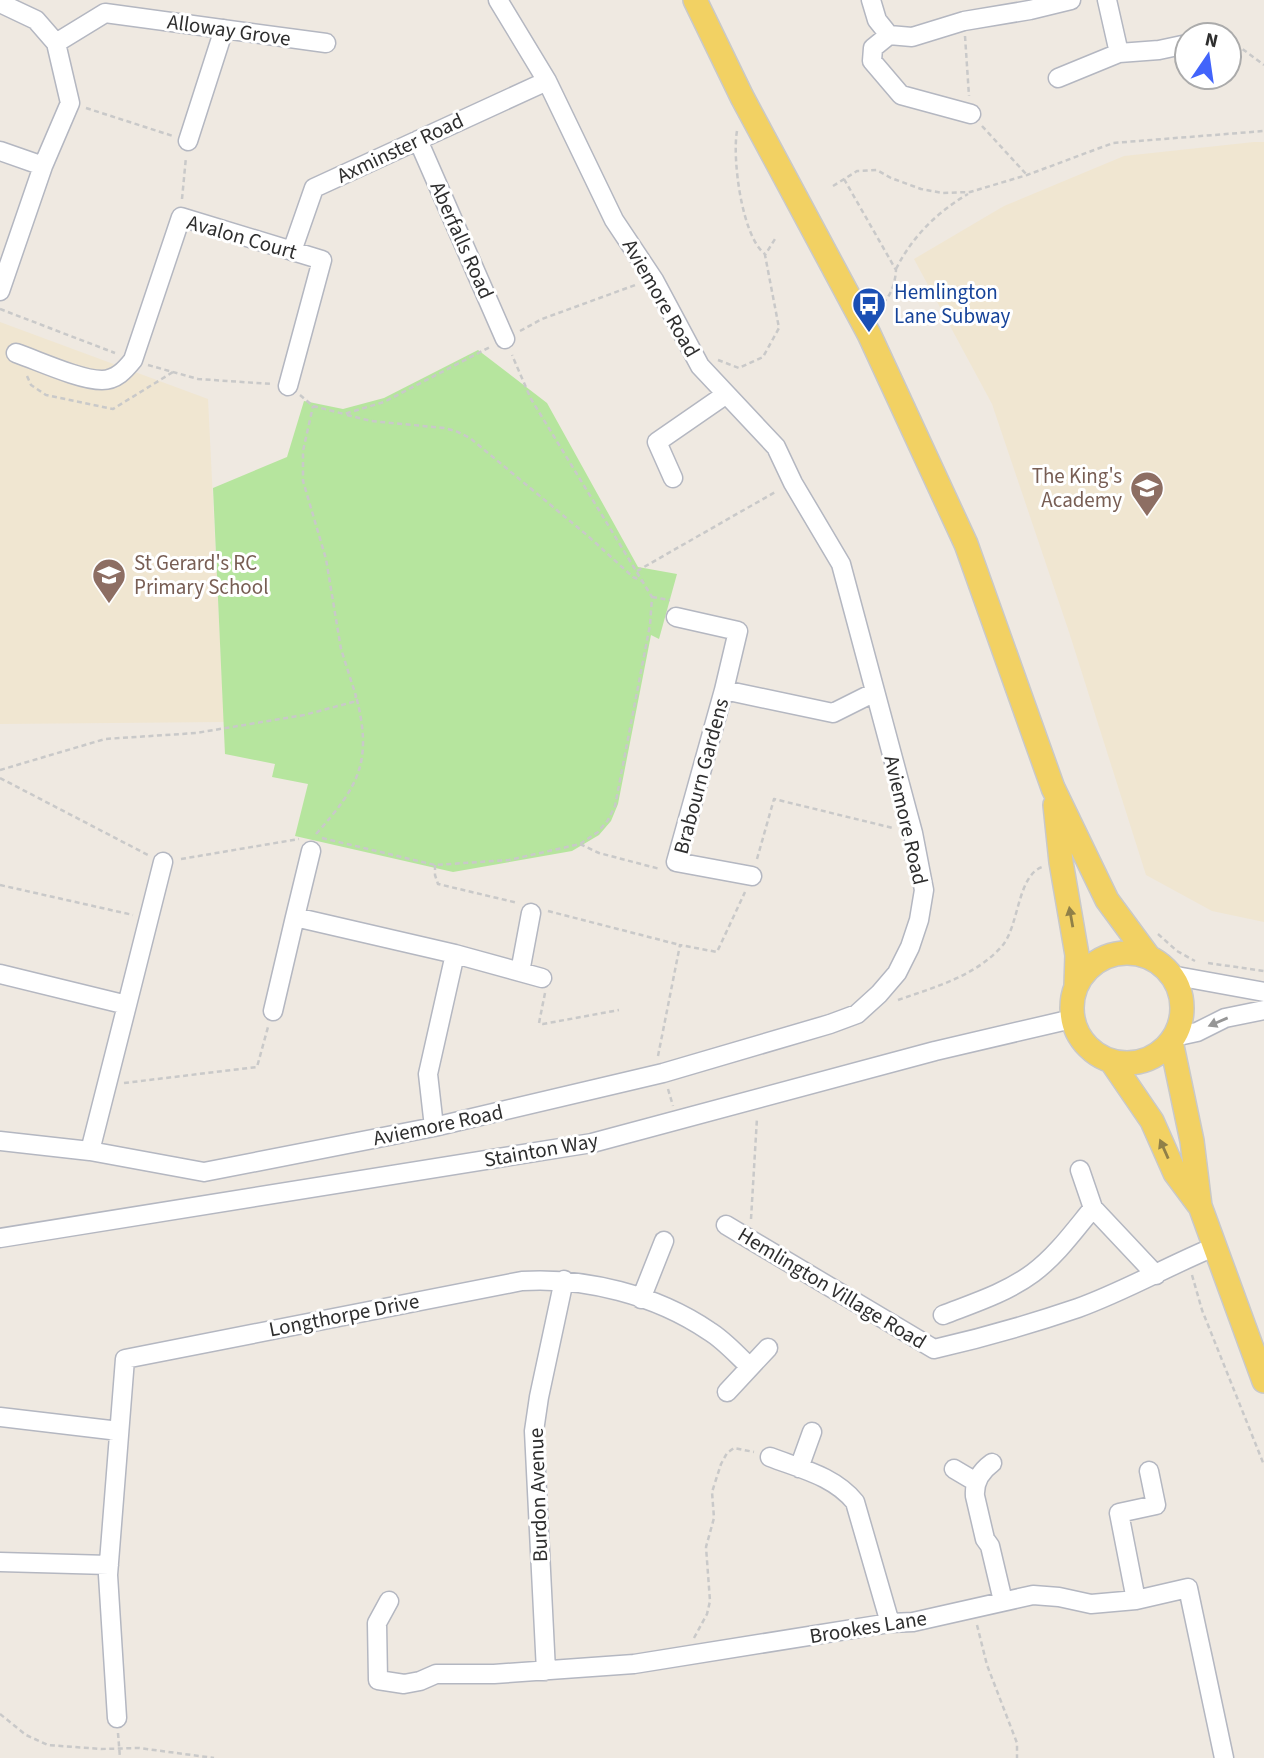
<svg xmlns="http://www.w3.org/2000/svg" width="1264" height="1758" viewBox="0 0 1264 1758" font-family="'Source Sans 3',sans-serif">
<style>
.education{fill:#f0e6d1}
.green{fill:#b6e59e}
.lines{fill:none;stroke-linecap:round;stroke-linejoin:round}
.minor-casing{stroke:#b4b7c1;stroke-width:21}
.major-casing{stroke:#c9c9c9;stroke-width:26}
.path{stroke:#c9c9c9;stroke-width:2.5;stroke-dasharray:5 3.5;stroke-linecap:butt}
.minor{stroke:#fff;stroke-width:18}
.major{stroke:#f2d163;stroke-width:23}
.oneway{fill:#908048}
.oneway2{fill:#969696}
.labels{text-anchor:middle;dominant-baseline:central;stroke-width:6;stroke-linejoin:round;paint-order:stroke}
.street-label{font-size:21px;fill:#2e2e2e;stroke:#fff}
.transit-label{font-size:21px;fill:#164399;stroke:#fff;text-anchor:start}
.education-label{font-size:21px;fill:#785e54;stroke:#fff;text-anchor:end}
</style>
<rect width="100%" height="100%" fill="#efe9e1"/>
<path class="education" d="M 1254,142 L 1264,142 L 1264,922 L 1212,911 L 1146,875 L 1069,632 L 992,404 L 914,259 L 1004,206 L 1124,156 Z
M 0,322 L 208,399 L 224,722 L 0,724 Z"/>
<path class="green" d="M 478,350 L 547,403 L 638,567 L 677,574 L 659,639 L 651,635 L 618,804 L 611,821 L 599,835 L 572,851 L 453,872 L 295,836 L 308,784 L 272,777 L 275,764 L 225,754 L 213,488 L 287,457 L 304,401 L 343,409 L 384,398 Z"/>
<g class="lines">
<g class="minor-casing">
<path id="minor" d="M 871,0 L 877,20 L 889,35 L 912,37 L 964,21 L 1030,10 L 1071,0
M 1107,0 L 1119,53
M 0,3 L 36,20 L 56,43 L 70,103 L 43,166 L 0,291
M 889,35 L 873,48 L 872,61 L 901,95 L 971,114
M 56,43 L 105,13 L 326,43
M 1058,78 L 1119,53 L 1159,50 L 1187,44
M 418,140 L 505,339
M 188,141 L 224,29
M 0,151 L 43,166
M 292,251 L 314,188 L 547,81
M 16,353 C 39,361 80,380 102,380 C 116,380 125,370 133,360 L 181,217 L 322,260 L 288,386
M 673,478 L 657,442 L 725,395
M 676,617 L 738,631 L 724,690
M 752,876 L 676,862 L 724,690 L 833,713 L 875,692
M 295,917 L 311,851
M 455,954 L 542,978
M 520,972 L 531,913
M 0,974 L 127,1005 L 90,1151
M 1171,975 L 1264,992
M 127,1005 L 163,862
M 273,1011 L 295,917 L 455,954 L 428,1074 L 434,1127
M 1174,1037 L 1197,1032 L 1225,1018 L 1264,1010
M 0,1141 L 90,1151 L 204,1172 L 434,1127 L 663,1073 L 830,1024 L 857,1014 L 879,994 L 897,973 L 910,947 L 919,920 L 924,890 L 913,833 L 841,564 L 793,483 L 776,447 L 700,366 L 654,280 L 614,220 L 547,81 L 498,0
M 1080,1170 L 1093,1208 L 1156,1275
M 726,1225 L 934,1349 C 982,1338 1031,1324 1078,1308 C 1125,1291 1168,1266 1214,1247
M 0,1238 L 592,1143 L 935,1051 L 1072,1019
M 641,1299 L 664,1241
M 943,1315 C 974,1303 1006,1293 1033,1273 C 1056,1256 1074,1231 1093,1208
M 727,1392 L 768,1348
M 0,1417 L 119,1431
M 770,1457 C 801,1469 834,1476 855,1502 L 890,1623
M 992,1463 C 981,1471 974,1482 975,1496 L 985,1539 L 990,1546 L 1003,1601
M 799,1468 L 812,1432
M 954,1469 L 976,1482
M 0,1562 L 109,1565
M 1136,1600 L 1119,1513 L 1156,1505 L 1149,1471
M 389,1601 L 377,1623 L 378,1680 L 404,1684 L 420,1681 L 436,1674 L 494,1674 L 634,1664 L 890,1623 L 913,1622 L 1033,1595 L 1059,1597 L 1091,1604 L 1136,1600 L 1188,1588 L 1224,1758
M 546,1671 L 534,1431 L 539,1397 L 564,1280
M 117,1718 L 108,1575 L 125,1359 L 522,1281 C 585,1277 656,1295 709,1331 C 724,1340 737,1355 750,1367"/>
</g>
<g class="major-casing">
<path id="major" d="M 695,0 L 742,97 L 869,334 L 966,544 L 1053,788 L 1107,900 L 1149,957
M 1055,805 L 1061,862 L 1077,955 L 1076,985
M1072 1008a55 55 0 1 1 110 0a55 55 0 1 1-110 0Z
M 1171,1041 L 1192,1141 L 1200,1206 L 1264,1381
M 1111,1061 L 1152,1121 L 1175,1173 L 1198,1204"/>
</g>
<path class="path" d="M 965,36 L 969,96
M 1229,39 L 1264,65
M 86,108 L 173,136
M 982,126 L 1027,175
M 737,131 C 732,159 742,237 765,254
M 844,179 L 896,270 C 895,285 890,301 875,308
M 833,186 L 857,171 L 877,170 L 891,178 L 921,189 L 943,193 L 970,192 L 1027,175 L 1113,143 L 1264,131
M 182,199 L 186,157
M 896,269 C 912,237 937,212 968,194
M 0,309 L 115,353
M 520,331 L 542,319 L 638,284
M 718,360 L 739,368 L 763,357 L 779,328 L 765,255 L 775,239
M 148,365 L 198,379 L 272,384
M 27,376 L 31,385 L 46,395 L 113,409 L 173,372
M 300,395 L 313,406 L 344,414 L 384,402 L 490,347
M 347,415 L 371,421 L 444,428 L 456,431 L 470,438 L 588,536 L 633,577 L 642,581
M 637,571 L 777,491
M 652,597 L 670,600
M 0,770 L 105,739 L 196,733 L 304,715 L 353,702 L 356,696 L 341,649 L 326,559 L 303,481 L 303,451 L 313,406
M 0,778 L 148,855
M 316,834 C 359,786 373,761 356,696
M 322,838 L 435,865 L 509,860 L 580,844 L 598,832 L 608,820 L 615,806 L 650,625 L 652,597 L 531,399 L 512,355
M 580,844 L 599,853 L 660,869
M 181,859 L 299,839
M 757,859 L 774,799 L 893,828
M 435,865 L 435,875 L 438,884 L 518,903
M 0,885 L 133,915
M 548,911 L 680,945
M 1158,934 L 1177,951 L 1195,961
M 1208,963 L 1264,971
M 545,993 L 539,1023 L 543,1024 L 619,1010
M 898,1000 C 935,987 976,976 1002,946 C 1019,927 1017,876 1042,867
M 658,1056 L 680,945 L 717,952 L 745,892
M 124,1083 L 257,1067 L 268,1027
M 668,1089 L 673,1106
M 751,1219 L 757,1118
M 1192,1275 L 1202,1310 L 1264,1465
M 977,1625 L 987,1665 L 1017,1743 L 1017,1758
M 694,1638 L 707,1614 L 710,1601 L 706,1547 L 714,1518 L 712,1492 L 721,1464 L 727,1453 L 734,1448 L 754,1452
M 0,1714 L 26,1735 L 48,1745 L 101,1749 L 139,1748 L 214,1758
M 118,1733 L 120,1758"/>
<use href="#minor" class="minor"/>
<use href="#major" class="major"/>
</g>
<defs><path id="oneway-solid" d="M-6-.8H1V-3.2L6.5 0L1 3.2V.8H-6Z" transform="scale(1.75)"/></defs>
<g class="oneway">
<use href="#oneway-solid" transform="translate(1071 917) rotate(-100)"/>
<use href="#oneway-solid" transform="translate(1164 1149) rotate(-114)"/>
</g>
<use class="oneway2" href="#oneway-solid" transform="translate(1218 1022) rotate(157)"/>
<defs>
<g id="bus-pin" transform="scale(1.75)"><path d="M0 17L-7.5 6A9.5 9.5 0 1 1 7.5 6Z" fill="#1a4fb4" stroke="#fff"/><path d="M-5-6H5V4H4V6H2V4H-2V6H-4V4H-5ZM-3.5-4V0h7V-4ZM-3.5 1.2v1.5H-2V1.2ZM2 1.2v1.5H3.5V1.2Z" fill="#fff"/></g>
<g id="school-pin" transform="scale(1.75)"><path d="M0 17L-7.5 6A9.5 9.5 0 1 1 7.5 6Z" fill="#8d6e63" stroke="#fff"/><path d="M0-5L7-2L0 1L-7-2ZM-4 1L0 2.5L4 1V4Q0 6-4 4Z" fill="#fff"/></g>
</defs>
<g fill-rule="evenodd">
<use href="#bus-pin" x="869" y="304"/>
<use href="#school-pin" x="1147" y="488"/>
<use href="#school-pin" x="109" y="575"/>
</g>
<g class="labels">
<g class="street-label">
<text transform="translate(229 30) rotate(8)">Alloway Grove</text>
<text transform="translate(400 148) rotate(-25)">Axminster Road</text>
<text transform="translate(242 237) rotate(16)">Avalon Court</text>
<text transform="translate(462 240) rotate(66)">Aberfalls Road</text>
<text transform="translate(661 298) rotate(60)">Aviemore Road</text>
<text transform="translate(701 776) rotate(-75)">Brabourn Gardens</text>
<text transform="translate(906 820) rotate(77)">Aviemore Road</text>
<text transform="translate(438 1125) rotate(-12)">Aviemore Road</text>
<text transform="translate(541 1150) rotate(-10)">Stainton Way</text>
<text transform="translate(832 1288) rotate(31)">Hemlington Village Road</text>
<text transform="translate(344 1315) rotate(-11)">Longthorpe Drive</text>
<text transform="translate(538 1495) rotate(-92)">Burdon Avenue</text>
<text transform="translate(868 1627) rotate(-9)">Brookes Lane</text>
</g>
<g class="transit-label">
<text x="894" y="292">Hemlington<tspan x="894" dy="24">Lane Subway</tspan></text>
</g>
<g class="education-label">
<text x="1122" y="476">The King's<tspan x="1122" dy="24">Academy</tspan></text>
<text x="134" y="563" text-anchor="start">St Gerard's RC<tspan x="134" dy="24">Primary School</tspan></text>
</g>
</g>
<g transform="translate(1208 56) rotate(13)"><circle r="33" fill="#ffffff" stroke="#ababab" stroke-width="2"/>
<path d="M0-5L12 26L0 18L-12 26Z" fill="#4264fb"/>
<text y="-10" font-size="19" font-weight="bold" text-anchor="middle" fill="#2e2e2e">N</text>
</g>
</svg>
